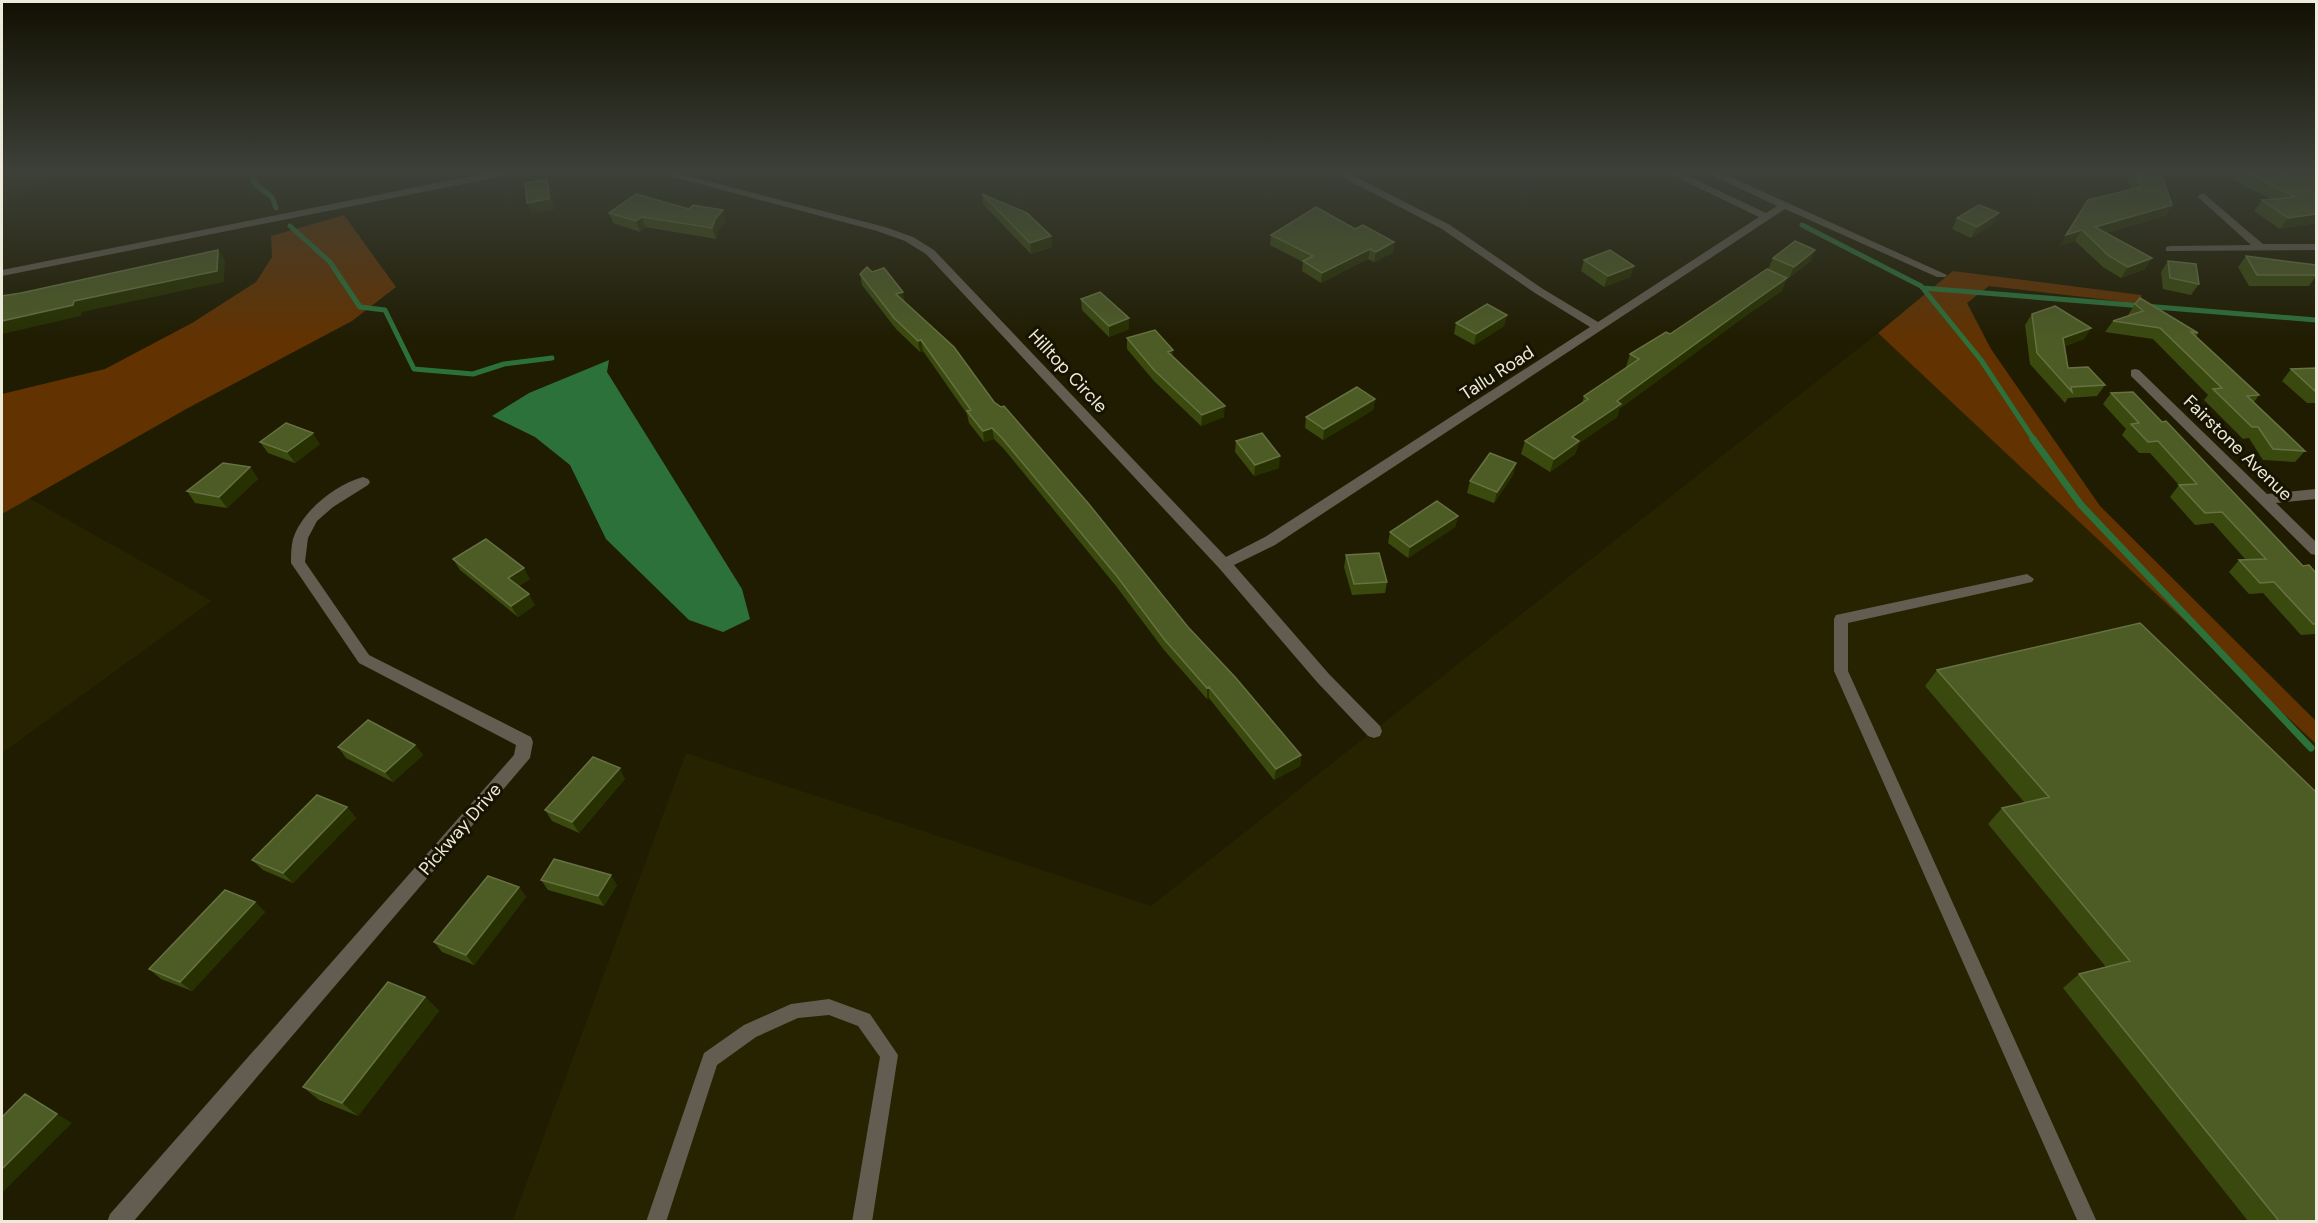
<svg xmlns="http://www.w3.org/2000/svg" width="2318" height="1223" viewBox="0 0 2318 1223" font-family="'DM Sans',sans-serif">
<style>
.built{fill:#272200}
.green{fill:#623201}
.water{fill:#2d713a}
.lines{fill:none;stroke-linecap:round;stroke-linejoin:round}
.stream-far1{stroke:#2d713a;stroke-width:5}
.stream{stroke:#2d713a;stroke-width:7}
.lane{fill:#635c50;fill-rule:evenodd}
.street{fill:#635c50;fill-rule:evenodd}
.wall{fill:#3a4a0f}
.shaded-wall{fill:#273000}
.building{fill:#4d5b25;stroke:#667241;stroke-width:1.5}
.labels{text-anchor:middle;dominant-baseline:central;stroke-width:6;stroke-linejoin:round;paint-order:stroke}
.street-label{font-size:18px;fill:#ecead9;stroke:#161300}
</style>
<rect width="100%" height="100%" fill="#1f1c01"/>
<path class="built" d="M 2,170 L 71,170 L 2,202 Z
M 1878,333 L 2316,743 L 2316,1221 L 512,1222 L 686,753 L 1151,906 Z
M 29,498 L 212,601 L 2,753 L 2,514 Z"/>
<path class="green" d="M 344,215 L 396,287 L 352,321 L 188,408 L 2,514 L 2,394 L 105,369 L 192,323 L 256,282 L 272,257 L 271,236 Z
M 1953,271 L 2141,295 L 2143,304 L 1989,286 L 1967,303 L 1991,349 L 2100,506 L 2316,721 L 2316,744 L 1878,333 Z"/>
<path class="water" d="M 609,360 L 607,372 L 742,589 L 750,619 L 723,632 L 689,620 L 606,539 L 570,465 L 535,437 L 492,416 L 529,393 Z"/>
<g class="lines">
<path class="stream-far1" d="M 250,170 L 255,184 L 272,197 L 276,208
M 1802,225 L 1921,286 L 1981,360 L 2034,440
M 290,226 L 330,262 L 360,307 L 385,310 L 414,369 L 473,374 L 504,364 L 552,358
M 1923,288 L 2316,320"/>
<path class="stream" d="M 2033,439 L 2081,505 L 2311,748"/>
<path class="lane" d="M 2027,574 L 2034,579 L 2032,582 L 1848,623 L 1848,671 L 2097,1222 L 2078,1222 L 1834,671 L 1834,619 L 1836,615 Z
M 829,999 L 870,1014 L 898,1055 L 872,1222 L 852,1222 L 880,1057 L 858,1026 L 829,1015 L 798,1018 L 756,1037 L 717,1065 L 666,1222 L 646,1222 L 704,1053 L 744,1025 L 791,1004 Z"/>
<path class="street" d="M 502,170 L 523,170 L 518,173 L 2,276 L 2,270 Z
M 647,170 L 664,170 L 885,227 L 913,237 L 934,250 L 1226,557 L 1265,537 L 1590,327 L 1535,293 L 1442,229 L 1329,170 L 1342,170 L 1450,225 L 1543,289 L 1598,322 L 1759,217 L 1662,170 L 1675,170 L 1766,213 L 1777,206 L 1701,170 L 1715,170 L 1947,275 L 1945,277 L 1937,277 L 1785,209 L 1275,545 L 1234,565 L 1329,674 L 1380,726 L 1382,731 L 1380,736 L 1374,738 L 1368,736 L 1317,682 L 1219,568 L 926,254 L 905,241 L 877,231 Z
M 2203,193 L 2263,244 L 2316,244 L 2316,250 L 2166,251 L 2166,247 L 2170,246 L 2251,245 L 2199,198 L 2198,196 Z
M 2135,369 L 2139,370 L 2267,494 L 2316,489 L 2316,499 L 2276,503 L 2316,542 L 2316,555 L 2311,554 L 2131,376 L 2131,370 Z
M 363,477 L 368,479 L 370,482 L 368,485 L 333,507 L 317,521 L 308,538 L 305,562 L 369,655 L 531,737 L 533,742 L 530,758 L 133,1222 L 107,1222 L 110,1214 L 514,755 L 516,745 L 359,663 L 291,563 C 291,555 291,547 293,539 C 302,511 335,485 363,477 Z"/>
</g>
<path class="wall" d="M 1546,170 L 1562,170 L 1555,174 Z
M 2125,170 L 2160,170 L 2172,205 L 2165,216 L 2106,233 L 2145,269 L 2121,278 L 2103,267 L 2075,241 L 2059,246 L 2131,189 Z
M 2205,170 L 2316,170 L 2316,223 L 2280,229 L 2254,211 L 2262,200 L 2271,199 L 2220,173 Z
M 982,194 L 1051,236 L 1052,247 L 1031,254 L 983,204 Z
M 609,213 L 726,221 L 718,230 L 716,239 L 645,227 L 640,232 L 613,223 Z
M 1999,213 L 1993,224 L 1971,238 L 1952,229 L 1957,218 Z
M 1355,229 L 1394,242 L 1393,253 L 1374,262 L 1368,259 L 1321,283 L 1302,271 L 1303,262 L 1270,245 L 1271,235 Z
M 2246,256 L 2316,265 L 2316,276 L 2309,286 L 2249,286 L 2238,267 Z
M 1773,258 L 1811,261 L 1789,278 L 1768,269 Z
M 1584,260 L 1634,266 L 1630,277 L 1604,287 L 1581,271 Z
M 2168,261 L 2199,284 L 2191,295 L 2163,289 L 2161,272 Z
M 872,272 L 904,301 L 994,402 L 1188,627 L 1301,755 L 1300,766 L 1274,780 L 1209,698 L 1207,699 L 1164,650 L 1116,586 L 1004,449 L 994,439 L 984,442 L 969,423 L 967,414 L 923,351 L 920,352 L 896,329 L 862,285 L 860,274 Z
M 1782,291 L 1748,314 L 1619,409 L 1617,417 L 1579,443 L 1575,454 L 1550,472 L 1521,454 L 1525,441 L 1582,403 L 1584,396 L 1627,368 L 1626,367 L 1630,354 L 1670,334 Z
M 1081,299 L 1129,318 L 1129,329 L 1109,337 L 1082,310 Z
M 2135,304 L 2198,333 L 2196,337 L 2259,395 L 2254,402 L 2305,451 L 2295,462 L 2263,460 L 2249,438 L 2243,439 L 2204,400 L 2208,395 L 2153,339 L 2105,332 L 2113,321 L 2129,316 L 2128,315 Z
M 2032,314 L 2091,328 L 2084,339 L 2065,346 L 2068,368 L 2105,385 L 2097,396 L 2068,398 L 2065,403 L 2030,364 L 2025,325 Z
M 1507,315 L 1504,326 L 1474,345 L 1454,334 L 1456,323 Z
M 1127,338 L 1173,350 L 1173,357 L 1224,417 L 1201,426 L 1154,381 L 1127,349 Z
M 2291,369 L 2316,369 L 2316,403 L 2307,403 L 2282,381 Z
M 2111,393 L 2303,566 L 2316,573 L 2316,634 L 2301,635 L 2263,593 L 2249,594 L 2229,572 L 2239,560 L 2246,560 L 2213,523 L 2195,525 L 2170,497 L 2179,485 L 2150,453 L 2139,453 L 2122,435 L 2126,429 L 2103,404 Z
M 1375,399 L 1373,410 L 1323,440 L 1305,428 L 1306,417 Z
M 1236,441 L 1279,468 L 1254,476 L 1235,452 Z
M 260,442 L 320,444 L 295,463 L 268,453 Z
M 1516,463 L 1513,475 L 1494,503 L 1467,493 L 1470,481 Z
M 250,467 L 258,479 L 227,508 L 195,503 L 187,491 Z
M 1458,516 L 1455,527 L 1408,558 L 1388,543 L 1390,532 Z
M 1346,555 L 1387,582 L 1385,593 L 1352,595 L 1344,567 Z
M 453,559 L 530,579 L 519,586 L 535,605 L 518,617 L 460,570 Z
M 2140,623 L 2316,1221 L 2248,1221 L 2063,988 L 2079,974 L 2106,967 L 1988,824 L 2002,808 L 2025,803 L 1925,686 L 1937,670 Z
M 415,745 L 423,755 L 393,782 L 346,758 L 338,747 Z
M 625,779 L 579,833 L 552,821 L 545,810 Z
M 347,807 L 356,818 L 293,883 L 263,870 L 252,860 Z
M 541,880 L 617,885 L 604,906 L 548,890 Z
M 519,887 L 526,897 L 474,965 L 442,952 L 434,942 Z
M 255,902 L 265,912 L 192,991 L 161,979 L 149,969 Z
M 425,997 L 439,1011 L 358,1116 L 319,1100 L 303,1087 Z"/>
<path class="shaded-wall" d="M 1556,170 L 1562,170 L 1555,174 Z
M 547,179 L 551,190 L 554,210 L 531,214 L 527,203 Z
M 2172,205 L 2165,216 L 2088,238 L 2095,227 Z
M 723,210 L 726,221 L 718,230 L 716,239 L 712,228 L 715,219 Z
M 1999,213 L 1993,224 L 1971,238 L 1977,227 Z
M 2316,214 L 2316,223 L 2280,229 L 2288,218 Z
M 642,217 L 645,227 L 640,232 L 636,221 Z
M 2082,230 L 2075,241 L 2059,246 L 2066,235 Z
M 1051,236 L 1052,247 L 1031,254 L 1030,243 Z
M 1394,242 L 1393,253 L 1374,262 L 1376,252 Z
M 1370,249 L 1368,259 L 1321,283 L 1322,273 Z
M 218,250 L 225,260 L 224,282 L 82,312 L 81,316 L 2,334 L 2,321 L 74,301 Z
M 1815,250 L 1811,261 L 1789,278 L 1794,267 Z
M 2152,258 L 2145,269 L 2121,278 L 2128,267 Z
M 1634,266 L 1630,277 L 1604,287 L 1608,276 Z
M 1787,278 L 1782,291 L 1748,314 L 1619,409 L 1617,417 L 1579,443 L 1575,454 L 1550,472 L 1554,459 L 1572,437 L 1617,401 L 1753,302 Z
M 903,292 L 905,303 L 896,294 Z
M 1507,315 L 1504,326 L 1474,345 L 1476,334 Z
M 1129,318 L 1129,329 L 1109,337 L 1109,326 Z
M 2091,328 L 2084,339 L 2056,349 L 2063,338 Z
M 921,340 L 923,351 L 920,352 L 918,341 Z
M 1173,350 L 1173,361 L 1168,352 Z
M 1375,399 L 1373,410 L 1323,440 L 1324,429 Z
M 1225,406 L 1224,417 L 1201,426 L 1202,415 Z
M 992,428 L 994,439 L 984,442 L 983,431 Z
M 313,433 L 320,444 L 295,463 L 287,452 Z
M 1280,456 L 1279,468 L 1254,476 L 1255,465 Z
M 1516,463 L 1513,475 L 1494,503 L 1497,492 Z
M 250,467 L 258,479 L 227,508 L 219,497 Z
M 1458,516 L 1455,527 L 1408,558 L 1410,547 Z
M 524,568 L 530,579 L 514,589 L 508,578 Z
M 529,594 L 535,605 L 518,617 L 511,606 Z
M 1209,687 L 1209,698 L 1207,699 L 1207,688 Z
M 415,745 L 423,755 L 393,782 L 385,772 Z
M 1301,755 L 1300,766 L 1274,780 L 1276,769 Z
M 620,768 L 625,779 L 579,833 L 572,822 Z
M 347,807 L 356,818 L 293,883 L 283,873 Z
M 611,875 L 617,885 L 604,906 L 598,896 Z
M 519,887 L 526,897 L 474,965 L 466,955 Z
M 255,902 L 265,912 L 192,991 L 180,982 Z
M 425,997 L 439,1011 L 358,1116 L 342,1103 Z
M 25,1094 L 72,1123 L 2,1193 L 2,1169 Z"/>
<path class="building" d="M 2135,170 L 2160,170 L 2172,205 L 2095,227 L 2152,258 L 2128,267 L 2109,256 L 2082,230 L 2066,235 L 2088,200 L 2141,187 Z
M 2242,170 L 2316,170 L 2316,214 L 2288,218 L 2262,200 L 2295,197 Z
M 547,179 L 549,199 L 527,203 L 525,183 Z
M 636,194 L 689,209 L 693,205 L 723,210 L 715,219 L 712,228 L 642,217 L 636,221 L 609,213 Z
M 982,194 L 1027,213 L 1051,236 L 1030,243 Z
M 1979,205 L 1999,213 L 1977,227 L 1957,218 Z
M 1316,207 L 1355,229 L 1363,225 L 1394,242 L 1376,252 L 1370,249 L 1322,273 L 1303,261 L 1313,256 L 1271,235 Z
M 1795,241 L 1815,250 L 1794,267 L 1773,258 Z
M 218,250 L 217,271 L 74,301 L 73,305 L 2,321 L 2,296 L 21,293 Z
M 1610,250 L 1634,266 L 1608,276 L 1584,260 Z
M 2246,256 L 2316,265 L 2316,275 L 2257,275 Z
M 2168,261 L 2196,264 L 2199,284 L 2170,278 Z
M 867,267 L 872,272 L 884,268 L 903,292 L 896,294 L 954,347 L 994,402 L 1001,407 L 1004,406 L 1088,503 L 1188,627 L 1235,677 L 1301,755 L 1276,769 L 1209,687 L 1207,688 L 1164,639 L 1116,575 L 1002,438 L 992,428 L 983,431 L 967,411 L 971,410 L 921,340 L 918,341 L 894,318 L 860,274 Z
M 1767,269 L 1787,278 L 1753,302 L 1617,401 L 1621,404 L 1572,437 L 1579,441 L 1554,459 L 1525,441 L 1588,399 L 1584,396 L 1639,359 L 1630,354 L 1666,332 L 1670,334 Z
M 1100,292 L 1129,318 L 1109,326 L 1081,299 Z
M 2140,298 L 2198,333 L 2191,332 L 2259,395 L 2247,396 L 2305,451 L 2273,449 L 2258,427 L 2252,427 L 2213,389 L 2222,388 L 2160,328 L 2113,321 L 2143,311 L 2135,304 Z
M 1487,304 L 1507,315 L 1476,334 L 1456,323 Z
M 2055,306 L 2091,328 L 2063,338 L 2068,368 L 2088,367 L 2105,385 L 2071,387 L 2072,392 L 2037,353 L 2032,314 Z
M 1155,330 L 1173,350 L 1168,352 L 1225,406 L 1202,415 L 1154,370 L 1127,338 Z
M 2316,368 L 2316,392 L 2291,369 Z
M 1357,387 L 1375,399 L 1324,429 L 1306,417 Z
M 2133,392 L 2162,422 L 2166,421 L 2303,566 L 2309,565 L 2316,573 L 2316,624 L 2313,624 L 2274,582 L 2260,583 L 2239,560 L 2266,559 L 2222,512 L 2205,513 L 2179,485 L 2197,484 L 2158,441 L 2148,442 L 2131,424 L 2139,423 L 2111,393 Z
M 286,423 L 313,433 L 287,452 L 260,442 Z
M 1262,433 L 1280,456 L 1255,465 L 1236,441 Z
M 1490,453 L 1516,463 L 1497,492 L 1470,481 Z
M 223,463 L 250,467 L 219,497 L 187,491 Z
M 1437,501 L 1458,516 L 1410,547 L 1390,532 Z
M 486,539 L 524,568 L 508,578 L 529,594 L 511,606 L 453,559 Z
M 1379,553 L 1387,582 L 1354,584 L 1346,555 Z
M 2140,623 L 2316,792 L 2316,1221 L 2279,1221 L 2079,974 L 2130,961 L 2002,808 L 2049,797 L 1937,670 Z
M 368,720 L 415,745 L 385,772 L 338,747 Z
M 593,757 L 620,768 L 572,822 L 545,810 Z
M 317,795 L 347,807 L 283,873 L 252,860 Z
M 554,859 L 611,875 L 598,896 L 541,880 Z
M 488,876 L 519,887 L 466,955 L 434,942 Z
M 225,890 L 255,902 L 180,982 L 149,969 Z
M 388,982 L 425,997 L 342,1103 L 303,1087 Z
M 25,1094 L 57,1114 L 2,1169 L 2,1117 Z"/>
<linearGradient id="sky" x2="0" y2="1"><stop stop-color="#110f01"/><stop offset="0.5" stop-color="#3c4038"/><stop offset="1" stop-color="#3c4038" stop-opacity="0"/></linearGradient>
<rect width="2318" height="341" fill="url(#sky)"/>
<g class="labels">
<g class="street-label">
<text transform="translate(1068 371) rotate(47)">Hilltop Circle</text>
<text transform="translate(1497 373) rotate(-33)">Tallu Road</text>
<text transform="translate(2238 448) rotate(44)">Fairstone Avenue</text>
<text transform="translate(460 829) rotate(-49)">Pickway Drive</text>
</g>
</g>
<rect width="2318" height="1223" fill="none" stroke="#ecead9" stroke-width="6"/>
</svg>
